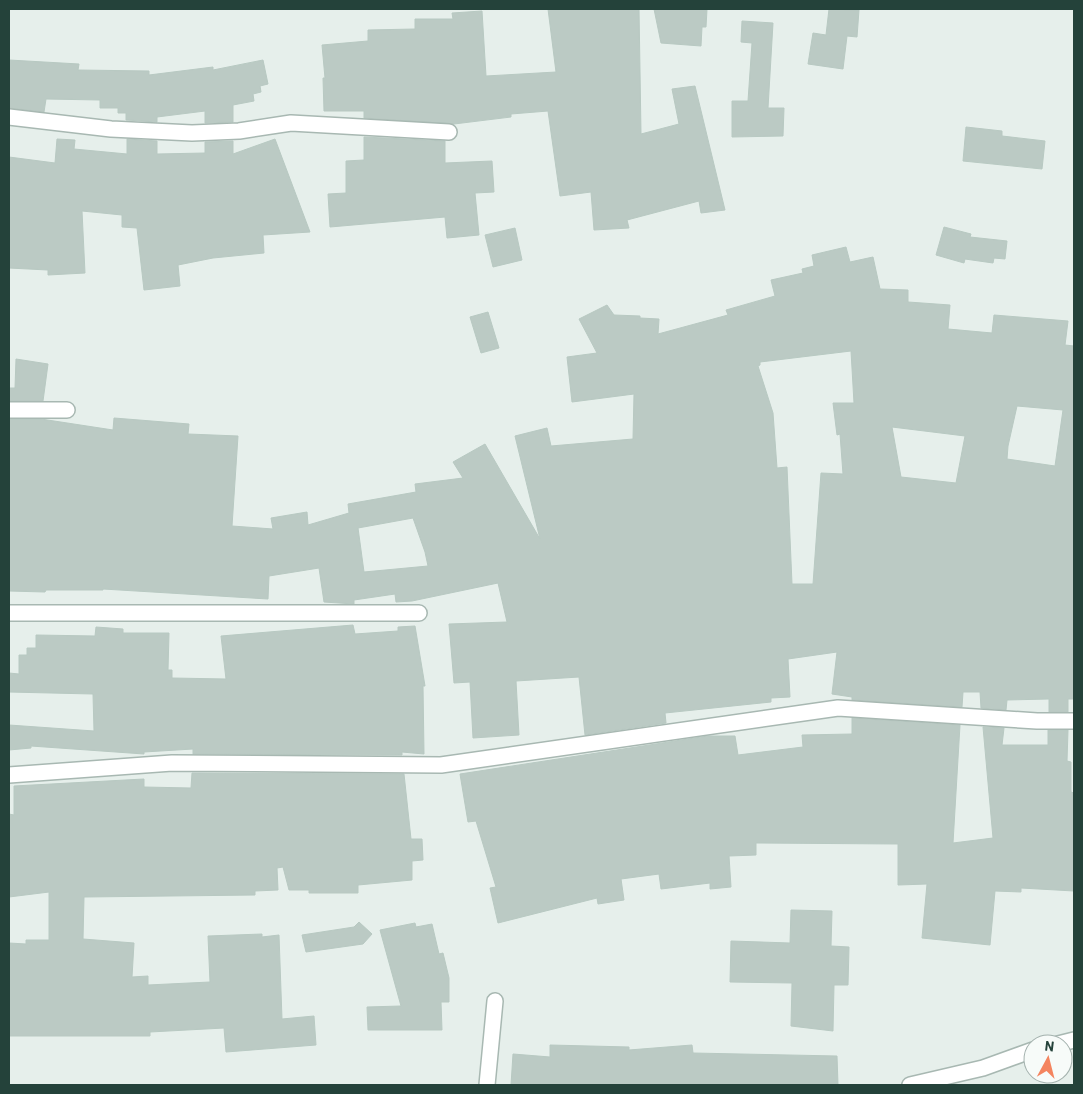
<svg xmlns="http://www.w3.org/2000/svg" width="1083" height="1094" viewBox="0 0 1083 1094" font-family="Barlow,sans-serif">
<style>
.building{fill:#bbcac4;stroke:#b8c9c2;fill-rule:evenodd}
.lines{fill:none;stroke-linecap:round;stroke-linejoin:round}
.minor-casing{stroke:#a8b8b2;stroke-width:18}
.tertiary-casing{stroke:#a8b8b2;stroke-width:18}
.minor{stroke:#fff;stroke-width:15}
.tertiary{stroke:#fff;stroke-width:15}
</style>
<rect width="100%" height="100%" fill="#e6efeb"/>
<path class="building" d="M 548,9 L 639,9 L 641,134 L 679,124 L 672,89 L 695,86 L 725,210 L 701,213 L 699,201 L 627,220 L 629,228 L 594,230 L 591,192 L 560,196 L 548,111 L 511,114 L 511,117 L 454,124 L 364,118 L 364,111 L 324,111 L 323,78 L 325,78 L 322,45 L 368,41 L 368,30 L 415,29 L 415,19 L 453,19 L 452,13 L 482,11 L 486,76 L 556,72 Z
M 654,9 L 707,9 L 706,27 L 702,27 L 701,46 L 661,43 Z
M 829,9 L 859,10 L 857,37 L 847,36 L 843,69 L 808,64 L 813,33 L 826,35 Z
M 742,21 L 773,23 L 768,108 L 784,108 L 783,136 L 732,137 L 732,101 L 748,101 L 752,43 L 741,42 Z
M 9,60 L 79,64 L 78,70 L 149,71 L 149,75 L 213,67 L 213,70 L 263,60 L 268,84 L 260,86 L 261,92 L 253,94 L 254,101 L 233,105 L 233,122 L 205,123 L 205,111 L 157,117 L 157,122 L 126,120 L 126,113 L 118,113 L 118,108 L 100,108 L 100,100 L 46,99 L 44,112 L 9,108 Z
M 966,127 L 1002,131 L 1002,136 L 1045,141 L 1042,169 L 963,161 Z
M 364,137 L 445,141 L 445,163 L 492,161 L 494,192 L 475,193 L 479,235 L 447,238 L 445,217 L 330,227 L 328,194 L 346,193 L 346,161 L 364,160 Z
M 57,139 L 75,140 L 74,149 L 127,154 L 127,139 L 157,141 L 157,154 L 205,153 L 205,142 L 233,141 L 233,154 L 275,139 L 310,232 L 263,235 L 264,253 L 213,258 L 178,265 L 180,286 L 144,290 L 137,228 L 122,227 L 122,215 L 82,211 L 85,273 L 48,275 L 48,270 L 9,268 L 9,157 L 55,163 Z
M 944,227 L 971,234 L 970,237 L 1007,241 L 1005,259 L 994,258 L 993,263 L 965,259 L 964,263 L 936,255 Z
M 515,228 L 522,260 L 493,267 L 485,235 Z
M 846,247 L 850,262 L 873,257 L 880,289 L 908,290 L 908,302 L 950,305 L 948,329 L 992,333 L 994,315 L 1068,321 L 1065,345 L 1074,346 L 1074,699 L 1068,699 L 1068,712 L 1049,712 L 1049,699 L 1007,700 L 1006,710 L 981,708 L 980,692 L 963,692 L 962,707 L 852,700 L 852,697 L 832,694 L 837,652 L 788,659 L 790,697 L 771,698 L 771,702 L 665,713 L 666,723 L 585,735 L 579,677 L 516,681 L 519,735 L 473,738 L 470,682 L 454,683 L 449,624 L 507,622 L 498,583 L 412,601 L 396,602 L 395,594 L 354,600 L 354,604 L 324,602 L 319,568 L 269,576 L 268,599 L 103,589 L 103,590 L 46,590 L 45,592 L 9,591 L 9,419 L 41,419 L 113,430 L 114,418 L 189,424 L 188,434 L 238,436 L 232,526 L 273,529 L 271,518 L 307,512 L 308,525 L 349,513 L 348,504 L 416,492 L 415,484 L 463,478 L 453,462 L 485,444 L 540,539 L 515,436 L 547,428 L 551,446 L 633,439 L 634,394 L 572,402 L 567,357 L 597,353 L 579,319 L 607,305 L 614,315 L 640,316 L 640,318 L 659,319 L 658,334 L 728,315 L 726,310 L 775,296 L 771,280 L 803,273 L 802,269 L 814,266 L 812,255 ZM 851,351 L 854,403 L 833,403 L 837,435 L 840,434 L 843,474 L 821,473 L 813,584 L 792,584 L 787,467 L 777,468 L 773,413 L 758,366 L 760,365 L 760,362 ZM 1017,406 L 1063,410 L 1055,466 L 1007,459 L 1008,446 ZM 892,427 L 965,436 L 956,483 L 901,477 ZM 413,518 L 425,552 L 428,566 L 364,572 L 358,528 Z
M 488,312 L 499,348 L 481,353 L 470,317 Z
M 16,359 L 48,364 L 43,401 L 9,401 L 9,388 L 15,388 Z
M 353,625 L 355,634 L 398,631 L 398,627 L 415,626 L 425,686 L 423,686 L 424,754 L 402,752 L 402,755 L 193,754 L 193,749 L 144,752 L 144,754 L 31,746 L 31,748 L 9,750 L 9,725 L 94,731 L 93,694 L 9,692 L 9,673 L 19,674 L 19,655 L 27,655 L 27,648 L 36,648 L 36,635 L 95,636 L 96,627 L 123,629 L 123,633 L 169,633 L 168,670 L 172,670 L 172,678 L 226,679 L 221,636 Z
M 852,718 L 960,725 L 953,843 L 993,838 L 983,727 L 1004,728 L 1002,745 L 1048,745 L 1048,730 L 1068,730 L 1067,761 L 1071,762 L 1071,792 L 1074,793 L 1074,891 L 1021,888 L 1021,892 L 995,891 L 990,945 L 922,938 L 927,884 L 898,885 L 898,844 L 756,843 L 756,855 L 729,856 L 731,887 L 710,889 L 710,883 L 661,889 L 659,874 L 621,879 L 624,900 L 598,904 L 597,898 L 498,923 L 490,888 L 496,887 L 476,821 L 468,822 L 460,774 L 708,736 L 735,736 L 738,755 L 803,747 L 802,735 L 852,734 Z
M 192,773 L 404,774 L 411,839 L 422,839 L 423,860 L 412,861 L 412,880 L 358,885 L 358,893 L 309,893 L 309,890 L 289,890 L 283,867 L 277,868 L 278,890 L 255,891 L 255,895 L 84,897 L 83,939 L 134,943 L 132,977 L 148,976 L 148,985 L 210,982 L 208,936 L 262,934 L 262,937 L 279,935 L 282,1019 L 314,1016 L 316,1045 L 226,1052 L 224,1028 L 150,1032 L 150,1036 L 9,1036 L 9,943 L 26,944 L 26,940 L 49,940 L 49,892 L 9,897 L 9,814 L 14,815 L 14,786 L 144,779 L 144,787 L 191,788 Z
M 791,910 L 832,911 L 831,946 L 849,947 L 848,985 L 834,985 L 833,1031 L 791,1026 L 792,983 L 730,982 L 731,941 L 790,943 Z
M 359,922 L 372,934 L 363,944 L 306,952 L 302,935 L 354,927 Z
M 415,923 L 416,927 L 432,924 L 439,954 L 443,953 L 449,978 L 449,1002 L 441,1002 L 442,1030 L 368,1030 L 367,1007 L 401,1006 L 380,930 Z
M 550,1045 L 629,1047 L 629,1050 L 692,1045 L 693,1053 L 837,1056 L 838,1085 L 511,1085 L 513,1054 L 550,1057 Z"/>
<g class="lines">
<g class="minor-casing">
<path id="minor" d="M 9,117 L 111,129 L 192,133 L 239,131 L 291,123 L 449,132
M 9,410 L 67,410
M 9,613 L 419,613
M 9,775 L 172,763 L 441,765 L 838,708 L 1037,721 L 1074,721
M 1058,1044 L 1074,1040
M 910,1085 L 983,1068 L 1033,1050"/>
</g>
<g class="tertiary-casing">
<path id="tertiary" d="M 487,1085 L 495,1001"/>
</g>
<use href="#minor" class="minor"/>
<use href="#tertiary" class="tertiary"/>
</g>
<rect width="1083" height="1094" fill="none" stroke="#24423a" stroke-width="20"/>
<g transform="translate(1048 1059) rotate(7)"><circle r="24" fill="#f7fbf9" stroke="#a3b1ad"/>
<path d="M0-4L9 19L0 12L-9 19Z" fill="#f4845f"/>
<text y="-8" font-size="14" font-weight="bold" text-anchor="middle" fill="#24423a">N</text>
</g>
</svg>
